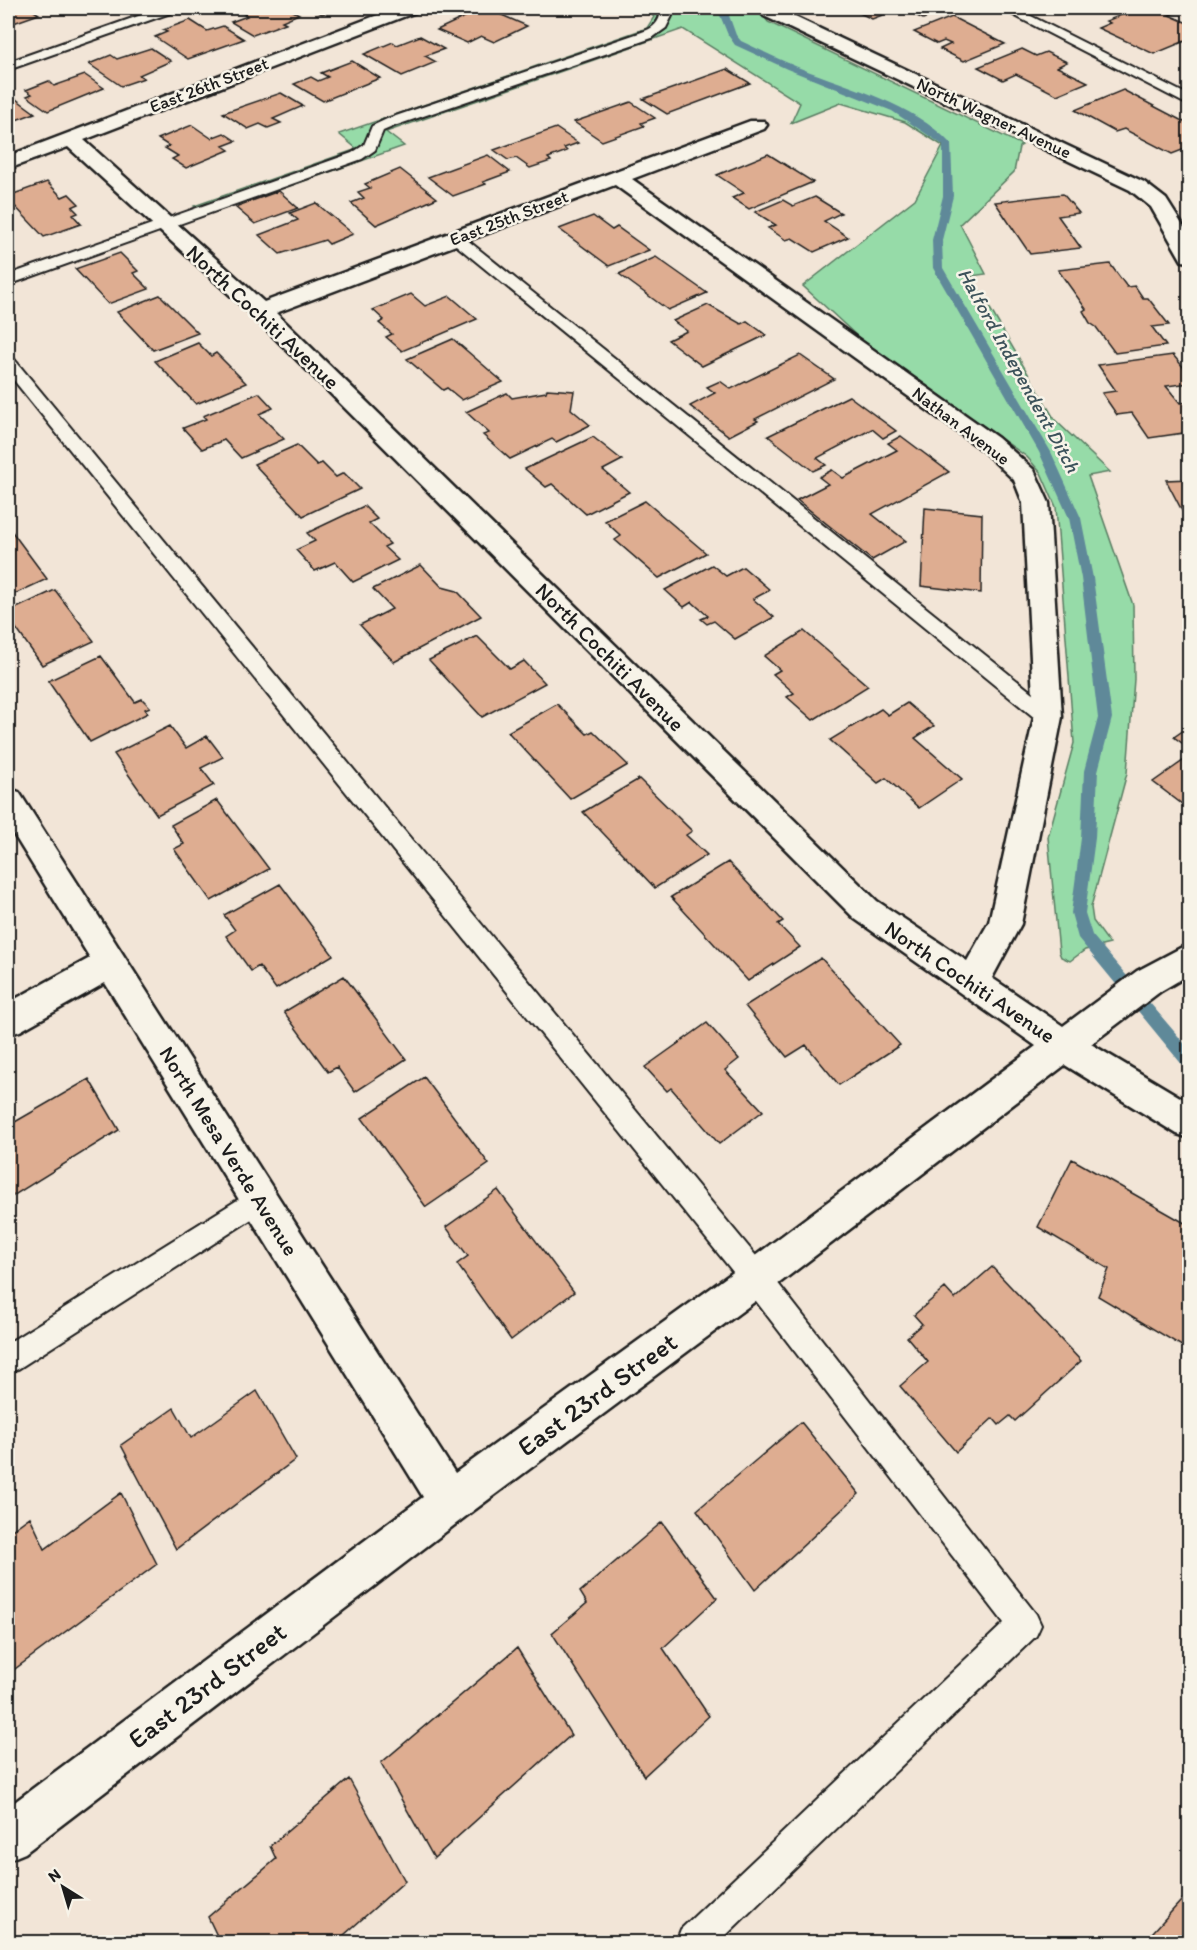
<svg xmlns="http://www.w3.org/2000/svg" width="1197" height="1950" viewBox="0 0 1197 1950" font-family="Itim,sans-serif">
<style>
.green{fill:#96dba8;stroke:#597c62;stroke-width:1.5}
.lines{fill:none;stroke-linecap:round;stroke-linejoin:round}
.stream{fill:#5f8999;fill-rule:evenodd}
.building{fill:#dead91;stroke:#1c1c1c;stroke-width:1.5}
.lane-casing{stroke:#1c1c1c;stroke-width:4}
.street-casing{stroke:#1c1c1c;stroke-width:5}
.lane{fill:#f7f3e8;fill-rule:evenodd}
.street{fill:#f7f3e8;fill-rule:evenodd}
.labels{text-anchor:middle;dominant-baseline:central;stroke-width:5;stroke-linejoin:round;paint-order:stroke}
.far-street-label{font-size:18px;fill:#1c1c1c;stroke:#f7f3e8}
.far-water-label{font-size:20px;font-style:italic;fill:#3d535b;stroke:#f7f3e8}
.street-label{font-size:22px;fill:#1c1c1c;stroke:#f7f3e8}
.near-street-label{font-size:27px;fill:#1c1c1c;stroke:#f7f3e8}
</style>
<rect width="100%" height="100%" fill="#f2e5d7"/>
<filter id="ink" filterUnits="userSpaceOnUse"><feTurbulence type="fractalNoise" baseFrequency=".0167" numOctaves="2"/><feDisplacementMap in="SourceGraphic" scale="12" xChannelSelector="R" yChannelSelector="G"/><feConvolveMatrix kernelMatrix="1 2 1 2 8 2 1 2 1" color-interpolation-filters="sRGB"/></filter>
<g filter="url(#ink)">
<path class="green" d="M 644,8 L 758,8 L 768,22 L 1022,145 L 1019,147 L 1014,172 L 960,224 L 986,274 L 971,276 L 1055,420 L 1110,472 L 1088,476 L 1133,605 L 1134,679 L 1127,773 L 1091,907 L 1093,921 L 1110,944 L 1085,950 L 1070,961 L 1061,957 L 1059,952 L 1048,837 L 1074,743 L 1056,507 L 1041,473 L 1027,457 L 858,337 L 803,286 L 915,199 L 943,146 L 905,122 L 841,103 L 791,123 L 800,103 L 683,29 L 386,132 L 404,146 L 204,216 L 194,206 L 357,149 L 339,134 L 647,28 L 654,17 Z"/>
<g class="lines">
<path class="stream" d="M 717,8 L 725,8 L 727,10 L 736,35 L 741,41 C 760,50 780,60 800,68 C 850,88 913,103 951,144 L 953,196 L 942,240 L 943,268 L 1051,452 L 1081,518 L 1093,578 L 1112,718 L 1098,771 L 1095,838 L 1085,913 L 1092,935 L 1190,1050 L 1190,1069 L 1184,1067 L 1078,938 L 1071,913 L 1081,838 L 1084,771 L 1098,718 L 1081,578 L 1069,518 L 1039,452 L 933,268 L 932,240 L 943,196 L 943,145 L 892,111 L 787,69 L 735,45 L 728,35 Z"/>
</g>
<path class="building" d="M 8,8 L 29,8 L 39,14 L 8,25 Z
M 235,8 L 287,8 L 299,14 L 282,21 L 286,23 L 253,35 L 231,22 L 247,16 Z
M 311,8 L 339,8 L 322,14 Z
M 849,8 L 940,8 L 946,10 L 923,19 L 901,8 L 872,19 Z
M 1139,8 L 1168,8 L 1178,12 L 1169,15 L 1190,24 L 1190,39 L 1154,54 L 1098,28 L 1110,23 L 1106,21 Z
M 488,9 L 527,26 L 494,42 L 481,36 L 467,43 L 437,30 L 471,14 L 475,15 Z
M 952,17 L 1005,44 L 964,61 L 940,49 L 951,44 L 944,41 L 937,44 L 914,32 Z
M 190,20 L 207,31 L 223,26 L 244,39 L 188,59 L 155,37 L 167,32 L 163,30 Z
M 420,36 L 444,49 L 425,56 L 436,62 L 402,76 L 364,54 L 393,42 L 397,45 Z
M 151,48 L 171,61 L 139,75 L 144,78 L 121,86 L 89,64 L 111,55 L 117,59 Z
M 1022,49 L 1036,56 L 1046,52 L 1067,62 L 1057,67 L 1088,82 L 1057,95 L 1016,74 L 1003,80 L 978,67 Z
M 352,61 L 380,78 L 323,101 L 294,84 L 311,77 L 318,81 L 328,77 L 321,73 Z
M 727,69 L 750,83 L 667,114 L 643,99 Z
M 85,75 L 104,88 L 48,111 L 27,96 L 32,94 L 26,90 L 49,81 L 54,86 Z
M 1123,90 L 1190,125 L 1190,147 L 1172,154 L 1124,129 L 1115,132 L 1075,110 Z
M 281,93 L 303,106 L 273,119 L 281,123 L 268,128 L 260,124 L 248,129 L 223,113 Z
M 16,99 L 35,113 L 8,123 L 8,102 Z
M 631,102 L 655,118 L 641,123 L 644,126 L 602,141 L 574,122 Z
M 192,125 L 211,138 L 224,133 L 236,141 L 223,146 L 229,150 L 186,168 L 172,159 L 178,156 L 165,148 L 169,146 L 158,139 Z
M 556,128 L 578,143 L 564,148 L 567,151 L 548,158 L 551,161 L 530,168 L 516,158 L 508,160 L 494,150 Z
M 768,154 L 813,182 L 749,209 L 732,198 L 744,193 L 717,175 Z
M 488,155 L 510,172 L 483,182 L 486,184 L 453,196 L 428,177 Z
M 400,169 L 437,198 L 376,225 L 351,203 L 364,198 L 358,192 L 370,188 L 365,184 Z
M 47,182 L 62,197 L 69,194 L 79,204 L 72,207 L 78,213 L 73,215 L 81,224 L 44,237 L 8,199 L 8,196 Z
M 279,191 L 298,208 L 255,224 L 235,207 Z
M 1063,194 L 1079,213 L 1058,216 L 1081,248 L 1030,254 L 995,202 Z
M 815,197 L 841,213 L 824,221 L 848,237 L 814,252 L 792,238 L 786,240 L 768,228 L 776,225 L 755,212 L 783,200 L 793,206 Z
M 316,203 L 353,234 L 329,244 L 325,240 L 280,254 L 259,235 L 298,220 L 290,213 Z
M 593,216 L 612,230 L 617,227 L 649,250 L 609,266 L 559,229 Z
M 120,253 L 138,271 L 133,273 L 149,289 L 108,304 L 75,269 Z
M 656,257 L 707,293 L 668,310 L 619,274 Z
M 1110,264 L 1127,287 L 1135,286 L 1143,298 L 1148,298 L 1169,325 L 1152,327 L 1166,346 L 1115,353 L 1096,327 L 1090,323 L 1083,311 L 1086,309 L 1058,270 Z
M 411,294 L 425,306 L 450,296 L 477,319 L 402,351 L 386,337 L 392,334 L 379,323 L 384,320 L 373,310 Z
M 160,295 L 198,333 L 153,350 L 117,312 Z
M 708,305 L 741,324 L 747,321 L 766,335 L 702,366 L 668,340 L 687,331 L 673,321 Z
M 453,339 L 503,382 L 462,400 L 447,388 L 443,390 L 407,359 Z
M 198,343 L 211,356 L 216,353 L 246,383 L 196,404 L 155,361 Z
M 800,355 L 834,379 L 755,419 L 758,421 L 729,436 L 690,406 L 715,393 L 707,387 L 720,381 L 731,389 Z
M 1173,355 L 1190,375 L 1190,383 L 1166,386 L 1180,403 L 1190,402 L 1190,432 L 1149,438 L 1132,413 L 1117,415 L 1102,393 L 1116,391 L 1098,365 Z
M 547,389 L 574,391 L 571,409 L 590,425 L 556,442 L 552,439 L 510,459 L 483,435 L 489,433 L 466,412 L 507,393 L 512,398 L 546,392 Z
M 259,393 L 273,408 L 259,414 L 284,439 L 241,458 L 224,440 L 202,449 L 183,428 L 206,419 L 203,416 Z
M 849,396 L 896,431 L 883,438 L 872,429 L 817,458 L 826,465 L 813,471 L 768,436 Z
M 901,436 L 949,472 L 872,514 L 906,541 L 872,560 L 797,500 L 828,484 L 819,477 L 832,470 L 843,478 L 897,450 L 888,443 Z
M 593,437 L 622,460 L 603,470 L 629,492 L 586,514 L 552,484 L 546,487 L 525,469 Z
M 297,445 L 317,465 L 322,463 L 336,477 L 344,473 L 360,489 L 303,516 L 254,464 Z
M 1190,479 L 1190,526 L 1166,480 Z
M 645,501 L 706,553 L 659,578 L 615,540 L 621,536 L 605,521 Z
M 364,506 L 377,519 L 369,523 L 390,544 L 384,547 L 398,560 L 353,582 L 335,562 L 315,571 L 296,550 L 315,541 L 307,533 Z
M 925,508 L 982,514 L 981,593 L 921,586 Z
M 10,529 L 47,579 L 8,597 L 8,530 Z
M 421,565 L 442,587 L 457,591 L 481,616 L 394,662 L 360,625 L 392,609 L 373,589 Z
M 712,565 L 726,576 L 743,567 L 770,590 L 753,599 L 774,617 L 735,639 L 714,621 L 707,624 L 701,619 L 708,616 L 692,602 L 684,607 L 665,590 Z
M 55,590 L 94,641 L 42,665 L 8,617 L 8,612 Z
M 804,631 L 868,686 L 813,720 L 787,697 L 794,693 L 773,674 L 780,670 L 764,656 Z
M 477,636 L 510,669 L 524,661 L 545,683 L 482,717 L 429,660 Z
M 101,656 L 135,702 L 142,699 L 150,707 L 145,709 L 148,713 L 90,742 L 48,681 Z
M 907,703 L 934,726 L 915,738 L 962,779 L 919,808 L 886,778 L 878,783 L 830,740 L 881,709 L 888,715 Z
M 557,704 L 587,734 L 593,731 L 628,765 L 570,799 L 508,732 Z
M 170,726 L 186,748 L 207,736 L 223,757 L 201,768 L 214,785 L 157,815 L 114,754 Z
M 1190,726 L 1190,749 L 1174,737 Z
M 1190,756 L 1190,810 L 1153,782 Z
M 639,779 L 692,831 L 686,835 L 707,855 L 655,888 L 583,812 Z
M 217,800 L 269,869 L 211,901 L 174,849 L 184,844 L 171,825 Z
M 728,862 L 783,921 L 778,924 L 800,947 L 748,981 L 671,897 Z
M 280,884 L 333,955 L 276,989 L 259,966 L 251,971 L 226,936 L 235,930 L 224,915 Z
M 821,958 L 900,1045 L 839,1085 L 806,1045 L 787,1057 L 745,1006 Z
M 344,976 L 406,1059 L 355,1092 L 337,1067 L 328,1072 L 284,1012 Z
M 707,1023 L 739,1059 L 725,1070 L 763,1111 L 719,1144 L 671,1088 L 667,1091 L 645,1067 Z
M 424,1077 L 489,1164 L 426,1207 L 362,1118 Z
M 89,1079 L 119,1130 L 8,1199 L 8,1126 Z
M 1072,1159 L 1190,1226 L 1190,1351 L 1098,1296 L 1109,1269 L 1038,1227 Z
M 498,1190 L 574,1292 L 511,1340 L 457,1264 L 468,1256 L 446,1227 Z
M 992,1267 L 1081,1361 L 1015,1421 L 1010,1416 L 999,1425 L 993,1418 L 956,1452 L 900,1386 L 928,1362 L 907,1337 L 922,1324 L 914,1315 L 945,1288 L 955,1299 Z
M 257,1391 L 296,1459 L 176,1549 L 121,1445 L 174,1408 L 191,1438 Z
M 801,1422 L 859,1494 L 755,1590 L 697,1510 Z
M 121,1493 L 157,1564 L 8,1674 L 8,1533 L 30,1517 L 45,1549 Z
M 662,1522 L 717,1598 L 663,1648 L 709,1716 L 644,1776 L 552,1633 L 587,1603 L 580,1592 Z
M 517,1648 L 571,1735 L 434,1858 L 381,1763 Z
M 349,1779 L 405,1881 L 336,1942 L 220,1942 L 208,1917 L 276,1859 L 270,1846 Z
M 1190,1891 L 1190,1942 L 1144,1942 Z"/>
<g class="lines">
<g class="lane-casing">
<path id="lane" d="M 161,8 L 178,8 L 176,11 L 8,70 L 8,62 Z
M 653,8 L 665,8 L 672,16 L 666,28 L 652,38 L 397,125 L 383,131 L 375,150 L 362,159 L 8,285 L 8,275 L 352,153 L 364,145 L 372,126 L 387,119 L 642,32 C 651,29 657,25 660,16 Z
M 1000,8 L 1015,8 L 1190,96 L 1190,106 Z
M 456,233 L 461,235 L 1055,711 L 1058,717 L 1055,723 L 1048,725 L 1041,723 L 451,241 L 448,238 Z
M 8,358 L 14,359 L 766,1268 L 1036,1614 L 1041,1625 L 1036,1636 L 719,1942 L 676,1942 L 681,1929 L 1004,1623 L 746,1288 L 8,373 Z
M 260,1186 L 269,1190 L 273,1199 L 269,1208 L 18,1369 L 8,1373 L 8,1343 Z"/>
</g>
<g class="street-casing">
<path id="street" d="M 396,8 L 419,8 L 416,12 L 84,140 L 264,302 L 750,121 L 764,121 L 767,125 L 764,129 L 632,179 L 998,438 L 1034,470 L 1049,503 L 1062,717 L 1021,924 L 992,978 L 1063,1026 L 1137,971 L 1190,943 L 1190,974 L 1161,991 L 1091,1044 L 1190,1103 L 1190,1138 L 1177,1134 L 1065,1065 L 769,1291 L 465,1517 L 25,1853 L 8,1860 L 8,1807 L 423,1497 L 105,983 L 20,1031 L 8,1035 L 8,1003 L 90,958 L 8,825 L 8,788 L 19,792 L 455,1473 L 743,1265 L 1036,1046 L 855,919 L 253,316 L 68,147 L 8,169 L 8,156 ZM 615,185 L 980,448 L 1014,480 L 1023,503 L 1034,717 L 989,922 L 967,961 L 877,901 L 276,313 Z
M 764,8 L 776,8 L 1144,182 L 1166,199 L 1190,237 L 1190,262 L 1182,261 L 1151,207 L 1130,190 L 764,16 L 761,12 Z"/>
</g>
<use href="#lane" class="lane"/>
<use href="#street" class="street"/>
</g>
</g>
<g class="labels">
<g class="far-street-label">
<text transform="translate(209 85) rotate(-21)">East 26th Street</text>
<text transform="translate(994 118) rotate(25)">North Wagner Avenue</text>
<text transform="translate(509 218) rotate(-21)">East 25th Street</text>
<text transform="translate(961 426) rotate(37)">Nathan Avenue</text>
</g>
<g class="far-water-label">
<text transform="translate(1019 370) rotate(61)">Halford Independent Ditch</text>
</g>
<g class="street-label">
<text transform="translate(263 317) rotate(43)">North Cochiti Avenue</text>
<text transform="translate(610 657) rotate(45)">North Cochiti Avenue</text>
<text transform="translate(970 982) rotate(34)">North Cochiti Avenue</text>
<text transform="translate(229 1151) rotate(58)">North Mesa Verde Avenue</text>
</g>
<g class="near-street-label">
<text transform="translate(597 1394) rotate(-36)">East 23rd Street</text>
<text transform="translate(207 1685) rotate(-37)">East 23rd Street</text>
</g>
</g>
<rect width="1197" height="1950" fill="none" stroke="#f7f3e8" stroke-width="30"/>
<rect x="15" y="15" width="1167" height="1920" fill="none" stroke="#1c1c1c" stroke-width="2" filter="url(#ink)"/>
<g transform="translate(63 1887) rotate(323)" stroke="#f7f3e8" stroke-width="4.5" paint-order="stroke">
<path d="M0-4.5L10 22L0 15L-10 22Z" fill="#1c1c1c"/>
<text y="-9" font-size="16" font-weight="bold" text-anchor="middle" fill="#1c1c1c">N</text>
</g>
</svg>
